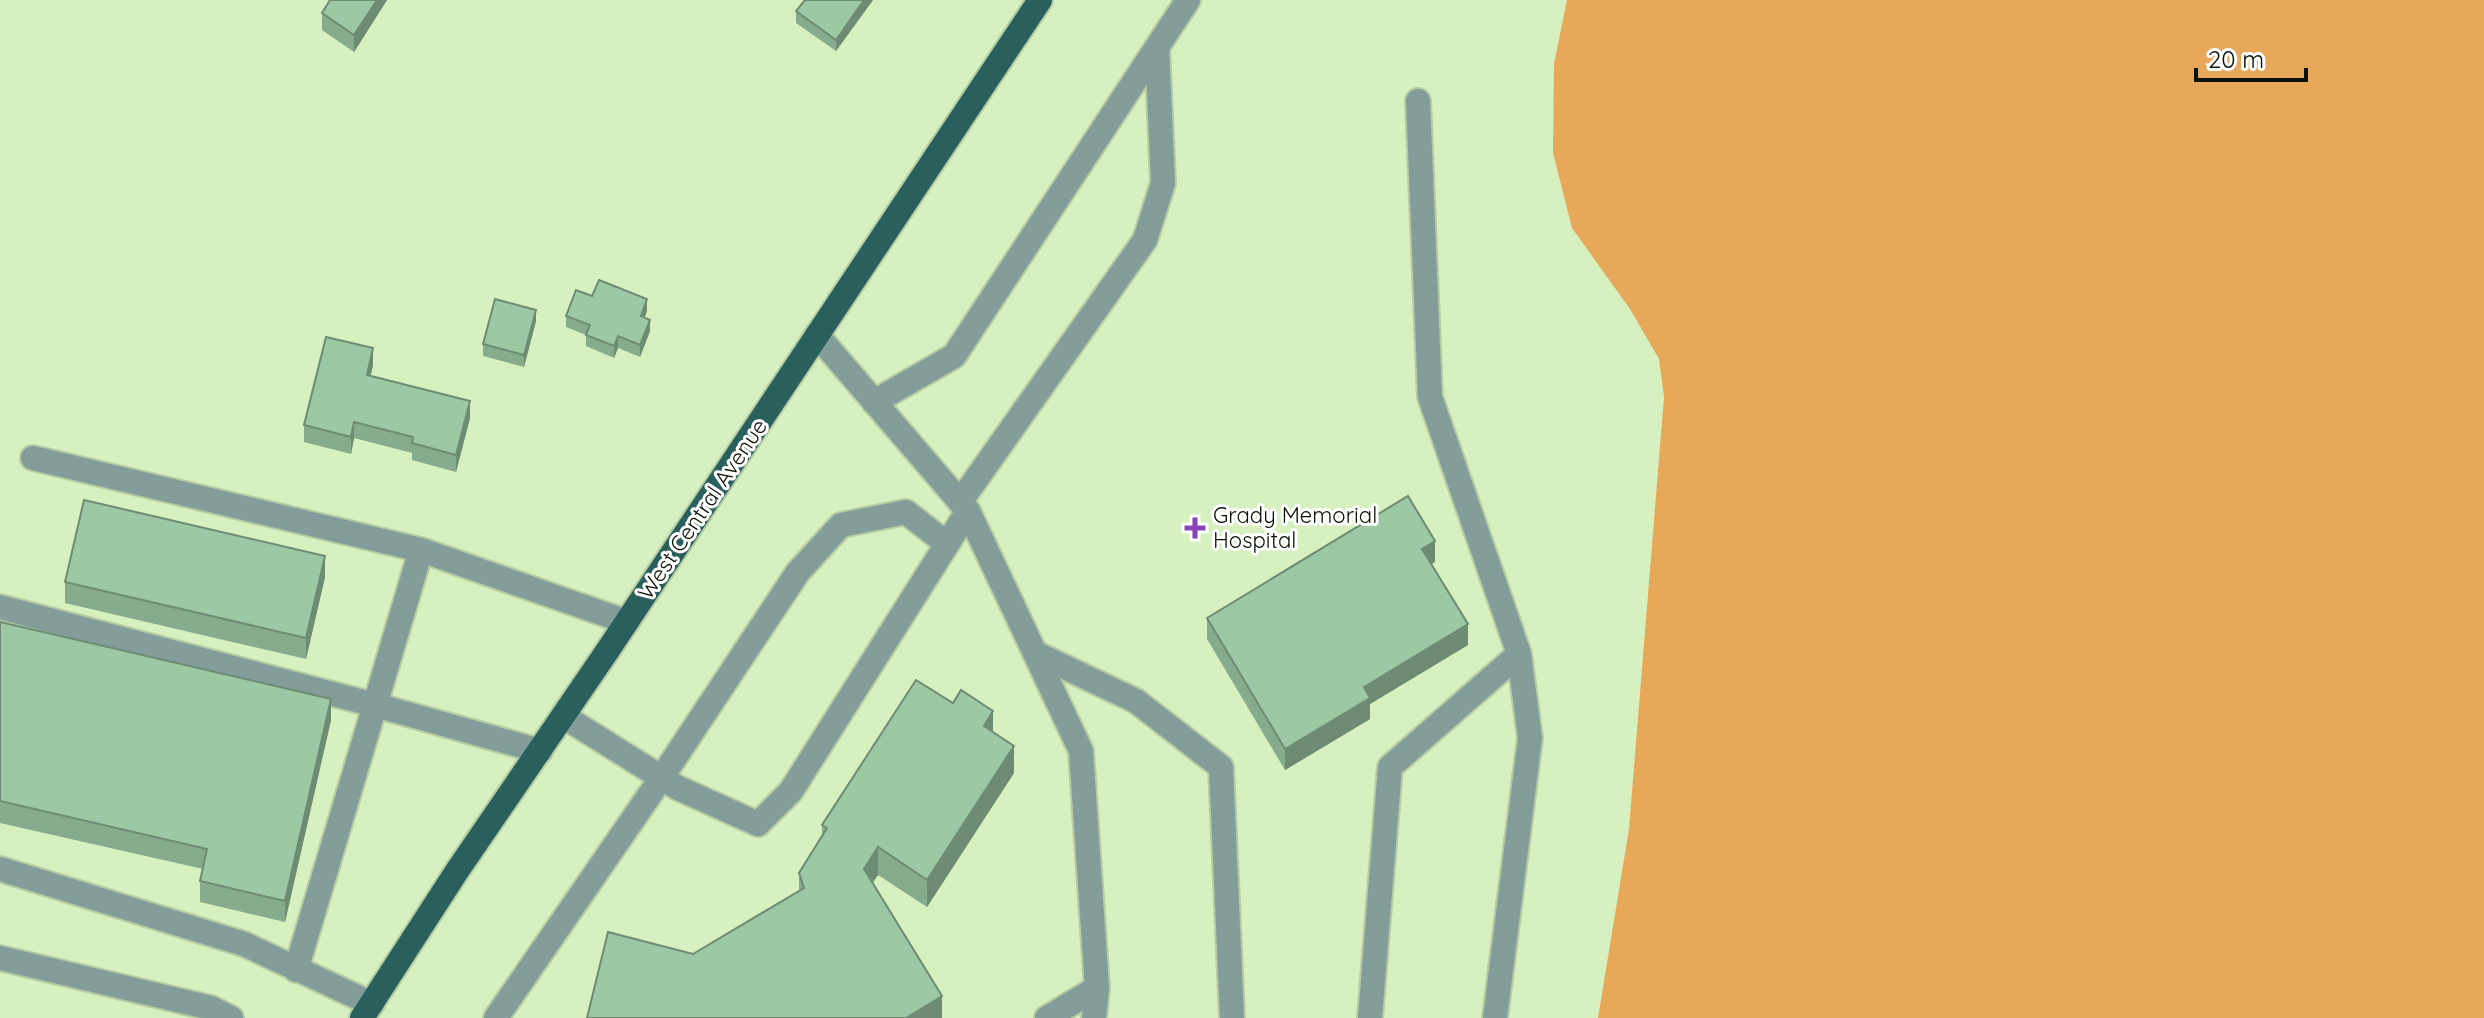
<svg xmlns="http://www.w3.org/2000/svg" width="2484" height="1018" viewBox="0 0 2484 1018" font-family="Quicksand,sans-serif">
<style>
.green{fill:#e8a85a}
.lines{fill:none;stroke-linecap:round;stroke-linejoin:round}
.minor-casing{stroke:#b6cca2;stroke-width:28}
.major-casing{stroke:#b6cca2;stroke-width:28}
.minor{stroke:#829d9a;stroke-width:24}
.major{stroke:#29605d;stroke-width:24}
.wall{fill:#87ac8d}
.shaded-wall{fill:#6e8c73}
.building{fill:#9dc8a4;stroke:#6e8c73;stroke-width:2}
.poi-dot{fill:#8943b6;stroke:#fff;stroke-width:3}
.labels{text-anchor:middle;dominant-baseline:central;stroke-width:6;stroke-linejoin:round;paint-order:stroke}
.street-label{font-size:22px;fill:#0a1203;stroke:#fff}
.poi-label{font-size:22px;fill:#0a1203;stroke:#fff;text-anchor:start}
</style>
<rect width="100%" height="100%" fill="#d7f0c0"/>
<path class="green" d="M 1567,0 L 2484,0 L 2484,1018 L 1598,1018 L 1629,829 L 1664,397 L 1659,359 L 1630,309 L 1572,228 L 1553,153 L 1554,64 Z"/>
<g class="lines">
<g class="minor-casing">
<path id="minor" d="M 817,335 L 968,511 L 1081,751 L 1097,988 L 1094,1018
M 874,402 L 954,356 L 1188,0
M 33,458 L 421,550
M 960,502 L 1145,240 L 1163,183 L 1157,47
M 0,607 L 375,705 L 421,550 L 627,622
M 1035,653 L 1136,701 L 1221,767 L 1232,1018
M 563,716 L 678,788 L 758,824 L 791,791 L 968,511
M 0,869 L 244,944 L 372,1004
M 0,958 L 211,1008 L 231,1018
M 296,970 L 375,705 L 540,751
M 496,1018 L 662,777 L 798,572 L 841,525 L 906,512 L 947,544
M 1047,1018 L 1097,988
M 1370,1018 L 1390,767 L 1519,654 L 1430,397 L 1418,101
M 1495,1018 L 1530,738 L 1519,654"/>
</g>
<g class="major-casing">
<path id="major" d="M 362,1018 L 457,871 L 608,650 L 1040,0"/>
</g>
<use href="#minor" class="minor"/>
<use href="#major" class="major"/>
</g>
<path class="wall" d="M 330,0 L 387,0 L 354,52 L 322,30 L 322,13 Z
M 805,0 L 873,0 L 836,51 L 796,23 L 796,11 Z
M 592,296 L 647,311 L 644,317 L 650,331 L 640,357 L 618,348 L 614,358 L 586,346 L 586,335 L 566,327 L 566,316 Z
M 536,321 L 524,367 L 483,356 L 483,344 Z
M 373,365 L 370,376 L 470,418 L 456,472 L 412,460 L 412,453 L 354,438 L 351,454 L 304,442 L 304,425 Z
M 1435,562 L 1431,564 L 1468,645 L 1370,704 L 1370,719 L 1285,770 L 1207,639 L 1207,618 Z
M 325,577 L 306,659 L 65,603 L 65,582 Z
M 0,622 L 331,720 L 285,922 L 200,902 L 200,881 L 203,869 L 0,823 Z
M 993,732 L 1014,773 L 927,907 L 878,875 L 872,883 L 942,1018 L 693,954 L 799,891 L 799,873 L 822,837 L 822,825 Z"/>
<path class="shaded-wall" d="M 377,0 L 387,0 L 354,52 L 354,35 Z
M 864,0 L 873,0 L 836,51 L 836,40 Z
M 647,299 L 647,311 L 641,328 L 641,316 Z
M 536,310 L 536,321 L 524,367 L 524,355 Z
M 650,320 L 650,331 L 640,357 L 640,345 Z
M 618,336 L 618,348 L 614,358 L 614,346 Z
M 373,348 L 373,365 L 367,392 L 367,375 Z
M 470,401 L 470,418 L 456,472 L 456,455 Z
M 354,422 L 354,438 L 351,454 L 351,437 Z
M 1435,541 L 1435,562 L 1422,570 L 1422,549 Z
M 325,556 L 325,577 L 306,659 L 306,638 Z
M 1468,624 L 1468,645 L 1370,704 L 1370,719 L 1285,770 L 1285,749 L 1364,687 Z
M 331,699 L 331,720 L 285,922 L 285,901 Z
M 993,711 L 993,738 L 984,726 Z
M 1014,746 L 1014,773 L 927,907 L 927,880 Z
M 878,847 L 878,875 L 864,896 L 864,869 Z
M 942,996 L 942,1018 L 906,1018 Z"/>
<path class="building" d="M 330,0 L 377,0 L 354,35 L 322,13 Z
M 805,0 L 864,0 L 836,40 L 796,11 Z
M 599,280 L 647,299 L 641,316 L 650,320 L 640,345 L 618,336 L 614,346 L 586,335 L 590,325 L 566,316 L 576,290 L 592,296 Z
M 495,299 L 536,310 L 524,355 L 483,344 Z
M 326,337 L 373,348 L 367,375 L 470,401 L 456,455 L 412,443 L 413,437 L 354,422 L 351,437 L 304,425 Z
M 1408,496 L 1435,541 L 1422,549 L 1468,624 L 1364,687 L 1370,698 L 1285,749 L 1207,618 Z
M 84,500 L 325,556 L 306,638 L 65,582 Z
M 0,622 L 331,699 L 285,901 L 200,881 L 207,849 L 0,801 Z
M 916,680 L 953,703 L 961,690 L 993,711 L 984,726 L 1014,746 L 927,880 L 878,847 L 864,869 L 942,996 L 906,1018 L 587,1018 L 608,932 L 693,954 L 804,888 L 799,873 L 827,828 L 822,825 Z"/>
<path class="poi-dot" d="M1191 516h8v8h8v8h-8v8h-8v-8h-8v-8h8z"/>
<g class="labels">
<g class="street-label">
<text transform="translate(702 509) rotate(-56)">West Central Avenue</text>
</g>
<g class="poi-label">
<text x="1213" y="515">Grady Memorial<tspan x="1213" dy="25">Hospital</tspan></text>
</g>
</g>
<path d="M2196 68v12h110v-12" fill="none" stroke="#0a1203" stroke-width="4"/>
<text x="2208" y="68" font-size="24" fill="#0a1203" stroke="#ffffff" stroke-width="6" paint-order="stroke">20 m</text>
</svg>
